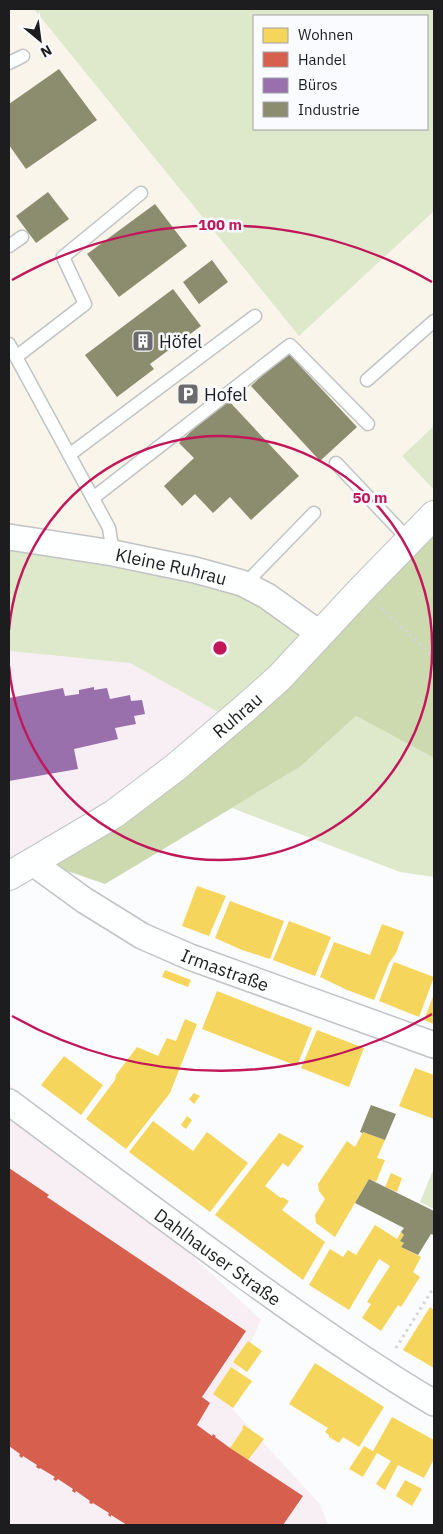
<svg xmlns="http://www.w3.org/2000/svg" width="443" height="1534" viewBox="0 0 443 1534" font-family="'IBM Plex Sans',sans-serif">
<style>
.commercial{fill:#f8eff5}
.industrial{fill:#faf5ea}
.green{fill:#dee8ca;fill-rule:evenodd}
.forest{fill:#cddab0}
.homes{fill:#f6d55c}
.shops{fill:#d6604d}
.offices{fill:#9970ab}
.industry{fill:#8c8c6e}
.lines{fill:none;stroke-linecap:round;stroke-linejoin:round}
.service-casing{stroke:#c2c3c4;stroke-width:15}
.minor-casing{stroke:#c2c3c4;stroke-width:28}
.tertiary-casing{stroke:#c2c3c4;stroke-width:30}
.path{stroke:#d5d5d5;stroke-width:3;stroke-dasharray:2.5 4;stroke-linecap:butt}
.service{stroke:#feffff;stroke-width:12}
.minor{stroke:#feffff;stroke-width:25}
.tertiary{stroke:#feffff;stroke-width:28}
.ring{fill:none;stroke:#c2185b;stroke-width:2.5}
.labels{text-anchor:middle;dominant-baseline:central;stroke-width:5;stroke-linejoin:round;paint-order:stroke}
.poi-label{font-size:18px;fill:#1d1d1f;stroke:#fafbfe;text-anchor:start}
.street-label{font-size:18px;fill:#1d1d1f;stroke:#fafbfe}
.centre{fill:#c2185b;stroke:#fafbfe;stroke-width:2.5}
.ring-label{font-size:15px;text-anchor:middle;font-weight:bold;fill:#c2185b;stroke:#fafbfe;stroke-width:5;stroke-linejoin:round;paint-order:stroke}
</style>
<rect width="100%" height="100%" fill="#fbfcfd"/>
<path class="commercial" d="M 9,651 L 130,663 L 227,717 L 9,872 Z
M 9,1084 L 261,1320 L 225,1401 L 320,1504 L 328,1525 L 9,1525 Z"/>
<path class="industrial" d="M 9,9 L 34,9 L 299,336 L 434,211 L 434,426 L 402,456 L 434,490 L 434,503 L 320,628 L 9,536 Z"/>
<path class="green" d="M 34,9 L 434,9 L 434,211 L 299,336 ZM 254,16 L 427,16 L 427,129 L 254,129 Z
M 434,426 L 434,490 L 402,456 Z
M 9,539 L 243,588 L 314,634 L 227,717 L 130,663 L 9,651 Z
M 356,716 L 434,758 L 434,877 L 400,872 L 232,808 L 300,767 Z
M 434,1168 L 434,1209 L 420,1202 Z"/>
<path class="forest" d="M 434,527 L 434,758 L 356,716 L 300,767 L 105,884 L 41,862 L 114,818 Z"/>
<path class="homes" d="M 197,886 L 226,896 L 209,936 L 182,926 Z
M 230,901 L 284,921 L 270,959 L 242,950 L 215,938 Z
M 289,921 L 331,937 L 315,976 L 273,960 Z
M 382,924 L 404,932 L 396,953 L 389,963 L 374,1000 L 347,990 L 320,977 L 334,942 L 370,955 Z
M 394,962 L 434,977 L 419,1017 L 379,1001 Z
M 165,970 L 191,980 L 188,987 L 162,977 Z
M 217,991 L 312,1028 L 297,1066 L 202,1029 Z
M 434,994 L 434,1024 L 424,1020 Z
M 185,1019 L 197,1024 L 170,1093 L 126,1149 L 86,1119 L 115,1080 L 116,1075 L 137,1047 L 158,1056 L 167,1038 L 176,1041 Z
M 317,1030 L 364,1048 L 349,1087 L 301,1068 Z
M 64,1056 L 103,1085 L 81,1115 L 41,1085 Z
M 415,1068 L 434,1075 L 434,1119 L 399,1106 Z
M 194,1093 L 200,1096 L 194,1104 L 189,1099 Z
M 187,1116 L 192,1120 L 186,1129 L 181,1125 Z
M 153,1121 L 193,1151 L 207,1132 L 248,1163 L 210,1212 L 129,1152 Z
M 363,1132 L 385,1140 L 377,1158 L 385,1160 L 376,1182 L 369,1179 L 335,1237 L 316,1223 L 315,1215 L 325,1199 L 319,1191 L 318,1184 L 347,1141 L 355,1147 Z
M 279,1133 L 304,1146 L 288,1167 L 283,1163 L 265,1186 L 281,1198 L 282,1197 L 289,1201 L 282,1210 L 325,1242 L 303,1280 L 215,1215 Z
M 391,1173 L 402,1178 L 397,1192 L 385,1187 Z
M 375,1225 L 397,1239 L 401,1232 L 404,1235 L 400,1241 L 404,1243 L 401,1247 L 421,1257 L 413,1272 L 420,1277 L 401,1307 L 398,1305 L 381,1331 L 362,1318 L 371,1304 L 367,1302 L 390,1266 L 379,1259 L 349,1310 L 309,1285 L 330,1249 L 343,1257 L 348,1250 L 356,1255 Z
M 430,1307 L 434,1310 L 434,1368 L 403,1350 Z
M 248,1341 L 262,1351 L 247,1372 L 233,1362 Z
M 315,1363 L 384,1407 L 359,1447 L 343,1437 L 339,1443 L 329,1437 L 329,1435 L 325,1432 L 328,1428 L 289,1404 Z
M 231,1367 L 252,1381 L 233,1408 L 213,1394 Z
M 392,1417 L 434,1440 L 434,1459 L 424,1478 L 398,1465 L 385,1490 L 376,1484 L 391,1461 L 377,1453 L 363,1477 L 349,1469 L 364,1446 L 373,1451 Z
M 244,1425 L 264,1439 L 248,1460 L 230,1448 L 243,1429 L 242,1428 Z
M 405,1480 L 422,1489 L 412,1506 L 396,1496 Z"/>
<path class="shops" d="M 9,1168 L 49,1195 L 47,1197 L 246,1331 L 202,1397 L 210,1403 L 197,1425 L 212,1436 L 213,1434 L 216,1436 L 215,1437 L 230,1448 L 303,1496 L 283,1525 L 127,1525 L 111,1515 L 111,1517 L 108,1515 L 109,1513 L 93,1503 L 92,1504 L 89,1503 L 90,1501 L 76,1491 L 75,1493 L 72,1491 L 73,1489 L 58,1479 L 56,1481 L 53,1479 L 55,1477 L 40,1468 L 39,1469 L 36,1467 L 37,1465 L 23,1456 L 22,1458 L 19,1456 L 20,1454 L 9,1446 Z"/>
<path class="offices" d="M 94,687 L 94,690 L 107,688 L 110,699 L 130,695 L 131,701 L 142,700 L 145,714 L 134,716 L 136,724 L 115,728 L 118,739 L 74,749 L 78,769 L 9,781 L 9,698 L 63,688 L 65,696 L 79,694 L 79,690 Z"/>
<path class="industry" d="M 59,69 L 97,120 L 26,169 L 9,145 L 9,104 Z
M 48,192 L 69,219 L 36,243 L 16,216 Z
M 155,204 L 187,246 L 119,297 L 87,254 Z
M 212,260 L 228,282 L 199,304 L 183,282 Z
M 173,289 L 201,326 L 150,364 L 154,369 L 117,397 L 85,355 Z
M 287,352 L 357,427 L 320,461 L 251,386 Z
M 226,398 L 299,476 L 251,520 L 230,497 L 213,513 L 195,494 L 182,506 L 164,486 L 194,458 L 179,443 Z
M 371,1105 L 396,1114 L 385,1140 L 363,1132 L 363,1133 L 360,1132 Z
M 369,1179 L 434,1211 L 434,1235 L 431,1234 L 418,1255 L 401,1247 L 404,1243 L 400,1241 L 404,1235 L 401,1232 L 404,1228 L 355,1203 Z"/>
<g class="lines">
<g class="service-casing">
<path id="service" d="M 9,63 L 23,56
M 9,246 L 22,237
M 9,344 L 109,528 L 113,553
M 16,357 L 85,304 L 63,257 L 141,193
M 367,380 L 434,321
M 69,455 L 255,316
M 336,463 L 409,540
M 93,498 L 290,345 L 368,424
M 244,585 L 314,513"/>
</g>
<g class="minor-casing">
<g id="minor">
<path id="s1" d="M 9,537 L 113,553 L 195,570 L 242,583 L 267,596 L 320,634"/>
<path id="s2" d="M 33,863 L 84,900 L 142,936 L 190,957 L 434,1045"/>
<path id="s3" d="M 9,1102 C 87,1160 164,1218 243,1275 C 305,1320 368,1364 434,1403"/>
</g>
</g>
<g class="tertiary-casing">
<g id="tertiary">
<path id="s4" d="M 9,876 L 114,814 L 176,767 L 243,710 L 279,678 L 361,590 L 434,515"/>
</g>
</g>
<path class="path" d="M 381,608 L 434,657
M 396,1348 L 434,1287"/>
<use href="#service" class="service"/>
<use href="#minor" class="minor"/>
<use href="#tertiary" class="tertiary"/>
</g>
<g class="ring">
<path d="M9 630A212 212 0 1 1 9 666"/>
<path d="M432 1014A423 423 0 0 1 12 1016M12 280A423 423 0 0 1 432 282"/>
</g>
<defs>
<g id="building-square" transform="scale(1.125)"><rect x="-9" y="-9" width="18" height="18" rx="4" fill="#6b6b6d" stroke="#fafbfe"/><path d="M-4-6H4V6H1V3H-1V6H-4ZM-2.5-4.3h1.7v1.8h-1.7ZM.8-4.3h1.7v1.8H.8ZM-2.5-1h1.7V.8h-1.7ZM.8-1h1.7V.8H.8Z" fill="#fff"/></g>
<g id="parking-square" transform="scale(1.125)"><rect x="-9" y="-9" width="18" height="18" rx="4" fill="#6b6b6d" stroke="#fafbfe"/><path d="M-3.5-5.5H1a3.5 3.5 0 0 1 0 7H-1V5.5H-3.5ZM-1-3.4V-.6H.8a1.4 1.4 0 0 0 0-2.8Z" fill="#fff"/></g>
</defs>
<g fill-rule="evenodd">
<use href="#building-square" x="143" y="341"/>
<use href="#parking-square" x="188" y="394"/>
</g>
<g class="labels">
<g class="poi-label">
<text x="159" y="341">Höfel</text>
<text x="204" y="394">Hofel</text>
</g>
<g class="street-label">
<text stroke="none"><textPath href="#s1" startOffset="165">Kleine Ruhrau</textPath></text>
<text stroke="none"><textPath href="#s4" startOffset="280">Ruhrau</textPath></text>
<text stroke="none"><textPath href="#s2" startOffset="221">Irmastraße</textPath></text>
<text stroke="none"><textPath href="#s3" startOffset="260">Dahlhauser Straße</textPath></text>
</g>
</g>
<circle cx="220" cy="648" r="8" class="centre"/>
<g class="ring-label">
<text x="220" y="230">100 m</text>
<text x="370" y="503">50 m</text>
</g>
<rect width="443" height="1534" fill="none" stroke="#1d1d1f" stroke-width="20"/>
<rect x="253" y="15" width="175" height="115" fill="#fafbfe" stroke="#a2a2a5"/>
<rect x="263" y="28" width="25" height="15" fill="#f6d55c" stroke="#a2a2a5"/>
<text x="298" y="40" font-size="15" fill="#1d1d1f">Wohnen</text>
<rect x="263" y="52" width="25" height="15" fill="#d6604d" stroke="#a2a2a5"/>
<text x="298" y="65" font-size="15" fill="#1d1d1f">Handel</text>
<rect x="263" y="78" width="25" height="15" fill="#9970ab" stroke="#a2a2a5"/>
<text x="298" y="90" font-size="15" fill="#1d1d1f">Büros</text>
<rect x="263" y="102" width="25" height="15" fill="#8c8c6e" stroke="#a2a2a5"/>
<text x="298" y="115" font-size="15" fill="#1d1d1f">Industrie</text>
<g transform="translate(40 40) rotate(151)" stroke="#fafbfe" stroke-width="4" paint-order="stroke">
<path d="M0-4L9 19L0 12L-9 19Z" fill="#1d1d1f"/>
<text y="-8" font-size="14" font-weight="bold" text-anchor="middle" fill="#1d1d1f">N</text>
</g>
</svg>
